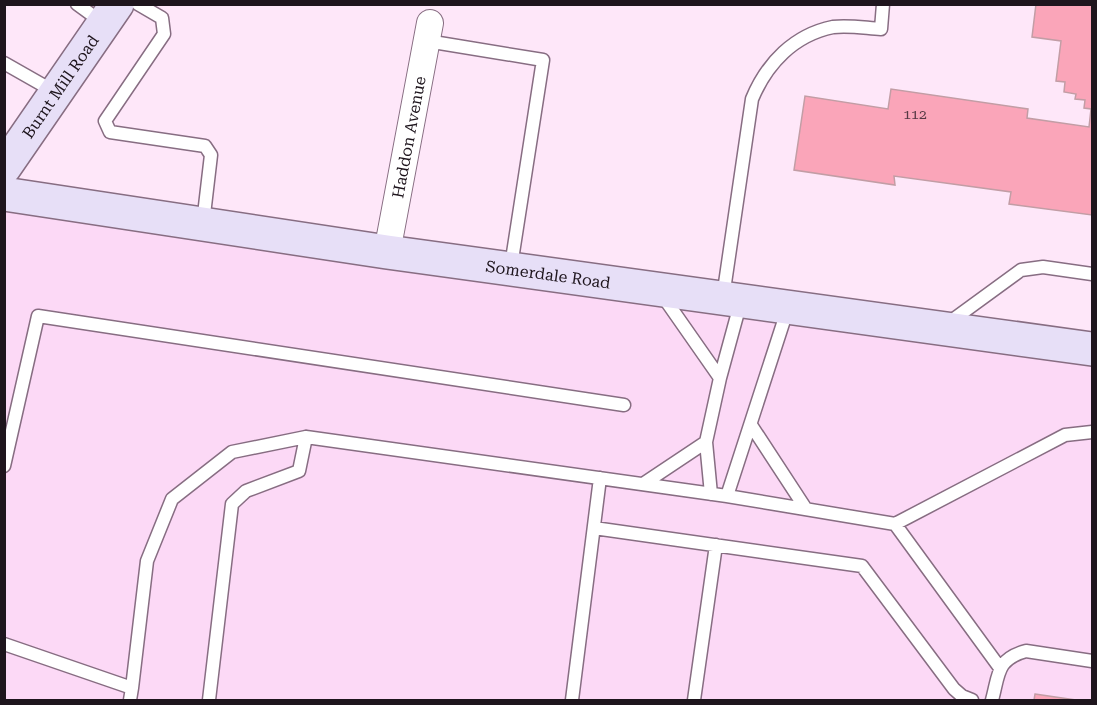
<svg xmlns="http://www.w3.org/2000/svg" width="1097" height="705" viewBox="0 0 1097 705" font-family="'Roboto Serif',serif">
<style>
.built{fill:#fcd9f6}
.building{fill:#faa5b9;stroke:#c29da5;stroke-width:1.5}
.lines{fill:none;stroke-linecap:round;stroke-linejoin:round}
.lane-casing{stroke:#876d82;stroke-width:15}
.street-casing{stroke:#876d82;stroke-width:28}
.secondary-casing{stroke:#876d82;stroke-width:36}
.lane{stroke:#fff;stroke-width:12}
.street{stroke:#fff;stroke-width:26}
.secondary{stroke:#e7dff7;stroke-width:33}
.labels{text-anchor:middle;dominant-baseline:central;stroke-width:4.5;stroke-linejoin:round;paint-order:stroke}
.number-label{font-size:14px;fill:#553944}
.street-label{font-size:16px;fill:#1e151d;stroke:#fcfcfc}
</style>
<rect width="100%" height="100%" fill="#fee7f9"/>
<path class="built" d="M 4,194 L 1092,349 L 1092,700 L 5,700 Z"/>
<path class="building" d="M 1036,4 L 1092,4 L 1092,215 L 1009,204 L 1011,192 L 894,176 L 895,185 L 794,170 L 805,96 L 888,109 L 891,89 L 1028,109 L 1027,118 L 1089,127 L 1091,109 L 1084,108 L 1085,100 L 1075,99 L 1076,94 L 1064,92 L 1065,82 L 1056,81 L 1061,41 L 1032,37 Z
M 1035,694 L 1076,700 L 1034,700 Z"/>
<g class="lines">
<g class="lane-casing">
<path id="lane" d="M 77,4 L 103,23
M 138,4 L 162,18 L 164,34 L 105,121 L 110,132 L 205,146 L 211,155 L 203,223
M 427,41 L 543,60 L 511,266
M 4,63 L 55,92
M 662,295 L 720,378
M 723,297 L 752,99 C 767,63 794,35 833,27 C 849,25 865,28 881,29 L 883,4
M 947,324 L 1021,270 L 1043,267 L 1092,274
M 751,425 L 806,509
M 4,466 L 38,316 L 624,405
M 643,484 L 706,442
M 711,494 L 706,442 L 720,378 L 741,301
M 727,496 L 788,308
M 895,524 L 1000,668
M 594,528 L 862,566 L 954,689 L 962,696 L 972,700
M 4,644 L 132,688 L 130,700
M 132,688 L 147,561 L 172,499 L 232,452 L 306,437 L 727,496 L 895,524 L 1065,435 L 1092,432
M 209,700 L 232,504 L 246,491 L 299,471 L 306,437
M 572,700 L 600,478
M 694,700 L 716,545
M 992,700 C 999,675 996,659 1026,651 L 1092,661"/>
</g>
<g class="street-casing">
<g id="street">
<path id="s1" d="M 387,252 L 430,23"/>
</g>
</g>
<g class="secondary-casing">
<g id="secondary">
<path id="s2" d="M 4,168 L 117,4"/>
<path id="s3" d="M 4,194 L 387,252 L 1092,349"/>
</g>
</g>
<use href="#lane" class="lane"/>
<use href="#street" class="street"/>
<use href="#secondary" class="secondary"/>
</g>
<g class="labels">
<g class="number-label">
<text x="915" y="114">112</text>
</g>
<g class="street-label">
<text stroke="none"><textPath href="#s2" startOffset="99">Burnt Mill Road</textPath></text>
<text stroke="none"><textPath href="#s1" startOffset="117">Haddon Avenue</textPath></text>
<text stroke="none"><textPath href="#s3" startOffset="550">Somerdale Road</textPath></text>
</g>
</g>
<rect width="1097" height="705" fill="none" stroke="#1e151d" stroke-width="12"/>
</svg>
